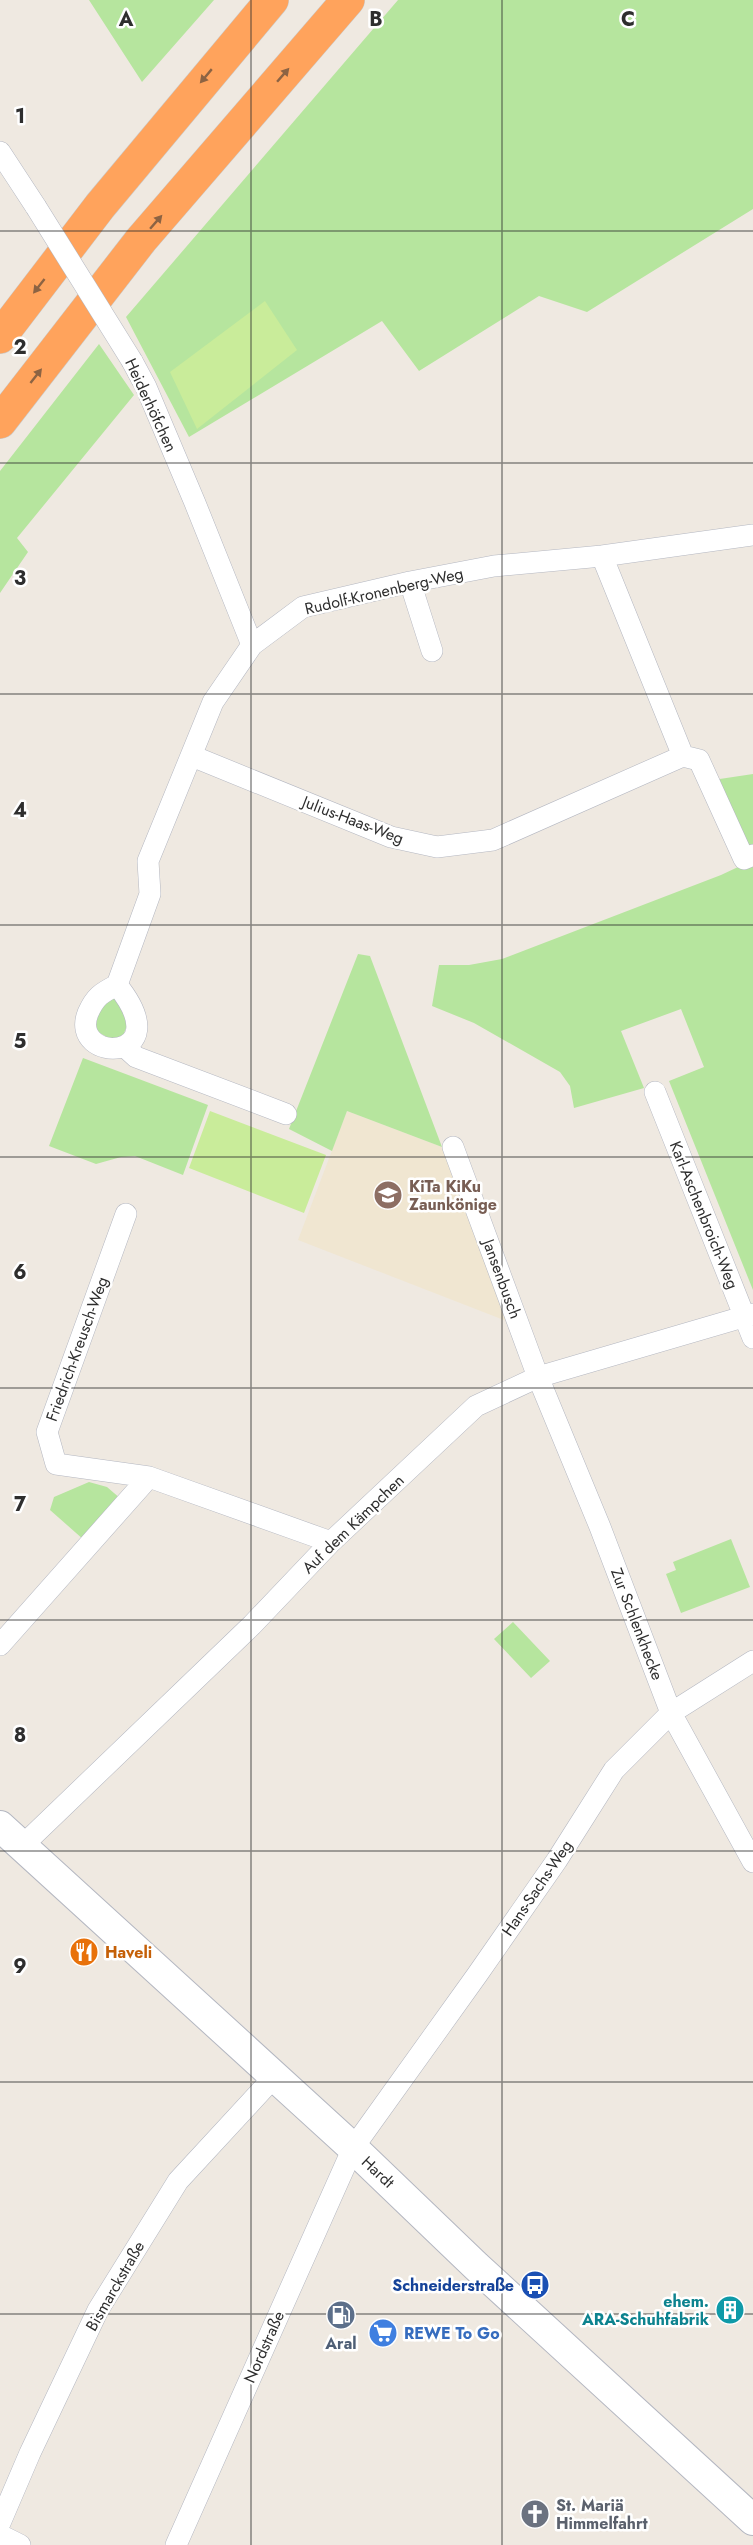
<svg xmlns="http://www.w3.org/2000/svg" width="753" height="2545" viewBox="0 0 753 2545" font-family="Jost,sans-serif">
<style>
.education{fill:#f0e6d1}
.green{fill:#b6e59e}
.pitch{fill:#c9ec9a}
.lines{fill:none;stroke-linecap:round;stroke-linejoin:round}
.street-casing{stroke:#b4b7c1;stroke-width:22}
.secondary-casing{stroke:#b4b7c1;stroke-width:32}
.highway-casing{stroke:#c9c9c9;stroke-width:34}
.street{stroke:#fff;stroke-width:21}
.secondary{stroke:#fff;stroke-width:30}
.highway{stroke:#ffa35c;stroke-width:33}
.street-bridge-casing{stroke:#b4b7c1;stroke-width:22;stroke-linecap:butt}
.street-bridge{stroke:#fff;stroke-width:21}
.oneway{fill:#8c6343}
.grid{fill:none;stroke:#2e2e2e;stroke-width:1.5;stroke-opacity:0.55}
.labels{text-anchor:middle;dominant-baseline:central;stroke-width:5;stroke-linejoin:round;paint-order:stroke}
.street-label{font-size:16px;fill:#2e2e2e;stroke:#fff}
.education-label{font-size:16px;font-weight:bold;fill:#785e54;stroke:#fff;text-anchor:start}
.food-label{font-size:16px;font-weight:bold;fill:#c56008;stroke:#fff;text-anchor:start}
.transit-label{font-size:16px;font-weight:bold;fill:#164399;stroke:#fff;text-anchor:end}
.culture-label{font-size:16px;font-weight:bold;fill:#0d838f;stroke:#fff;text-anchor:end}
.shop-label{font-size:16px;font-weight:bold;fill:#366cbe;stroke:#fff;text-anchor:start}
.service-label{font-size:16px;font-weight:bold;fill:#4e5e75;stroke:#fff}
.worship-label{font-size:16px;font-weight:bold;fill:#5b616d;stroke:#fff;text-anchor:start}
.grid-label{font-size:20px;text-anchor:middle;font-weight:bold;fill:#2e2e2e;stroke:#fff;stroke-width:5;stroke-linejoin:round;paint-order:stroke}
</style>
<rect width="100%" height="100%" fill="#efe9e1"/>
<path class="education" d="M 347,1111 L 442,1147 L 509,1322 L 298,1240 Z"/>
<path class="green" d="M 89,0 L 214,0 L 142,82 Z
M 398,0 L 753,0 L 753,209 L 587,312 L 539,296 L 419,371 L 382,321 L 189,437 L 126,317 Z
M 99,344 L 134,395 L 17,538 L 28,552 L 0,593 L 0,471 Z
M 753,774 L 753,850 L 746,853 L 713,780 Z
M 753,860 L 753,1290 L 669,1081 L 704,1067 L 681,1009 L 621,1031 L 644,1088 L 574,1108 L 570,1086 L 560,1072 L 474,1023 L 432,1006 L 439,965 L 469,965 L 502,959 L 721,875 Z
M 358,954 L 370,956 L 442,1147 L 347,1111 L 332,1151 L 289,1129 Z
M 113,994 L 129,1020 L 120,1044 L 94,1030 L 102,999 Z
M 83,1058 L 208,1105 L 183,1175 L 135,1156 L 121,1157 L 96,1164 L 49,1146 Z
M 89,1482 L 107,1487 L 121,1499 L 84,1540 L 50,1510 L 54,1497 Z
M 731,1539 L 750,1587 L 681,1613 L 666,1574 L 676,1570 L 673,1562 Z
M 513,1622 L 550,1661 L 531,1678 L 494,1639 Z"/>
<path class="pitch" d="M 265,301 L 297,350 L 197,429 L 170,372 Z
M 210,1111 L 326,1155 L 304,1213 L 189,1168 Z"/>
<g class="lines">
<g class="street-casing">
<path id="street" d="M 0,152 L 36,207
M 132,361 L 146,387 L 195,503 L 252,645
M 410,582 L 432,651
M 192,756 L 391,837 L 437,847 L 493,840 L 683,756 L 602,556
M 683,756 L 699,760 L 744,859 L 753,855
M 117,985 C 181,1064 68,1064 88,1013 C 95,997 101,993 117,985 L 150,894 L 148,861 L 213,702 L 252,645 L 303,607 L 410,582 L 494,566 L 602,556 L 753,535
M 125,1047 L 136,1057 L 286,1114
M 655,1092 L 753,1338
M 453,1147 L 538,1377 L 600,1527 L 671,1713 L 753,1862
M 126,1214 L 47,1432 L 56,1464 L 149,1477 L 331,1542
M 0,1645 L 149,1477
M 21,1847 L 252,1625 L 331,1542 L 476,1406 L 538,1377 L 753,1314
M 0,2523 L 30,2453 L 98,2310 L 178,2181 L 274,2077
M 0,2535 L 20,2545
M 176,2545 L 353,2148 L 477,1975 L 557,1860 L 614,1770 L 671,1713 L 753,1661"/>
</g>
<g class="secondary-casing">
<path id="secondary" d="M 0,1826 L 353,2148 L 476,2266 L 753,2520"/>
</g>
<g class="highway-casing">
<path id="highway" d="M 0,337 L 100,206 L 272,0
M 0,422 L 141,240 L 348,0"/>
</g>
<use href="#street" class="street"/>
<use href="#secondary" class="secondary"/>
<use href="#highway" class="highway"/>
<g class="street-bridge-casing">
<path id="street-bridge" d="M 36,207 L 132,361"/>
</g>
<use href="#street-bridge" class="street-bridge"/>
</g>
<defs><path id="oneway-solid" d="M-6-.8H1V-3.2L6.5 0L1 3.2V.8H-6Z" transform="scale(1.5)"/></defs>
<g class="oneway">
<use href="#oneway-solid" transform="translate(283 75) rotate(-49)"/>
<use href="#oneway-solid" transform="translate(206 76) rotate(130)"/>
<use href="#oneway-solid" transform="translate(156 222) rotate(-49)"/>
<use href="#oneway-solid" transform="translate(39 286) rotate(128)"/>
<use href="#oneway-solid" transform="translate(36 376) rotate(-52)"/>
</g>
<path class="grid" d="M 251,0 L 251,2545M 502,0 L 502,2545M 0,231 L 753,231M 0,463 L 753,463M 0,694 L 753,694M 0,925 L 753,925M 0,1157 L 753,1157M 0,1388 L 753,1388M 0,1620 L 753,1620M 0,1851 L 753,1851M 0,2082 L 753,2082M 0,2314 L 753,2314"/>
<defs>
<g id="school-disc" transform="scale(1.5)"><circle r="9.5" fill="#8d6e63" stroke="#fff"/><path d="M0-5L7-2L0 1L-7-2ZM-4 1L0 2.5L4 1V4Q0 6-4 4Z" fill="#fff"/></g>
<g id="restaurant-disc" transform="scale(1.5)"><circle r="9.5" fill="#e8710a" stroke="#fff"/><path d="M-5-6h1v4h1v-4h1v4h1v-4h1v5L-1.5 .5V6h-2V.5L-5-1ZM5-6V6H3V1.5H1.5Q1.5-4 5-6Z" fill="#fff"/></g>
<g id="bus-disc" transform="scale(1.5)"><circle r="9.5" fill="#1a4fb4" stroke="#fff"/><path d="M-5-6H5V4H4V6H2V4H-2V6H-4V4H-5ZM-3.5-4V0h7V-4ZM-3.5 1.2v1.5H-2V1.2ZM2 1.2v1.5H3.5V1.2Z" fill="#fff"/></g>
<g id="building-disc" transform="scale(1.5)"><circle r="9.5" fill="#0f9aa8" stroke="#fff"/><path d="M-4-6H4V6H1V3H-1V6H-4ZM-2.5-4.3h1.7v1.8h-1.7ZM.8-4.3h1.7v1.8H.8ZM-2.5-1h1.7V.8h-1.7ZM.8-1h1.7V.8H.8Z" fill="#fff"/></g>
<g id="fuel-disc" transform="scale(1.5)"><circle r="9.5" fill="#5c6f8a" stroke="#fff"/><path d="M-5.5-6h7V0h2V4h1.3V-2.5L3-4.5l.8-.8L6-3V5H2.5V1h-1V6h-7ZM-4.2-4.7v3.2H.2V-4.7Z" fill="#fff"/></g>
<g id="supermarket-disc" transform="scale(1.5)"><circle r="9.5" fill="#3f7fe0" stroke="#fff"/><path d="M-6-5.5h2.5l.6 2H6L4.5 2H-2.5L-4.4-4H-6ZM-1.5 3.2a1.3 1.3 0 1 0 .1 0ZM3 3.2a1.3 1.3 0 1 0 .1 0Z" fill="#fff"/></g>
<g id="church-disc" transform="scale(1.5)"><circle r="9.5" fill="#6b7280" stroke="#fff"/><path d="M-1.2-6h2.4v3.5h3.3v2.4h-3.3V6h-2.4V-.1h-3.3v-2.4h3.3Z" fill="#fff"/></g>
</defs>
<g fill-rule="evenodd">
<use href="#school-disc" x="388" y="1195"/>
<use href="#restaurant-disc" x="84" y="1952"/>
<use href="#bus-disc" x="535" y="2285"/>
<use href="#building-disc" x="730" y="2310"/>
<use href="#fuel-disc" x="341" y="2315"/>
<use href="#supermarket-disc" x="383" y="2333"/>
<use href="#church-disc" x="535" y="2514"/>
</g>
<g class="labels">
<g class="street-label">
<text transform="translate(151 405) rotate(65)">Heiderhöfchen</text>
<text transform="translate(384 591) rotate(-13)">Rudolf-Kronenberg-Weg</text>
<text transform="translate(353 820) rotate(21)">Julius-Haas-Weg</text>
<text transform="translate(704 1215) rotate(68)">Karl-Aschenbroich-Weg</text>
<text transform="translate(502 1279) rotate(70)">Jansenbusch</text>
<text transform="translate(77 1349) rotate(-70)">Friedrich-Kreusch-Weg</text>
<text transform="translate(353 1524) rotate(-44)">Auf dem Kämpchen</text>
<text transform="translate(637 1624) rotate(69)">Zur Schlenkhecke</text>
<text transform="translate(537 1888) rotate(-56)">Hans-Sachs-Weg</text>
<text transform="translate(378 2172) rotate(43)">Hardt</text>
<text transform="translate(115 2286) rotate(-60)">Bismarckstraße</text>
<text transform="translate(264 2347) rotate(-66)">Nordstraße</text>
</g>
<g class="education-label">
<text x="409" y="1186">KiTa KiKu<tspan x="409" dy="18">Zaunkönige</tspan></text>
</g>
<g class="food-label">
<text x="105" y="1952">Haveli</text>
</g>
<g class="transit-label">
<text x="514" y="2285">Schneiderstraße</text>
</g>
<g class="culture-label">
<text x="709" y="2301">ehem.<tspan x="709" dy="18">ARA-Schuhfabrik</tspan></text>
</g>
<g class="shop-label">
<text x="404" y="2333">REWE To Go</text>
</g>
<g class="service-label">
<text x="341" y="2343">Aral</text>
</g>
<g class="worship-label">
<text x="556" y="2505">St. Mariä<tspan x="556" dy="18">Himmelfahrt</tspan></text>
</g>
</g>
<g class="grid-label">
<text x="126" y="26">A</text>
<text x="376" y="26">B</text>
<text x="628" y="26">C</text>
<text x="20" y="123">1</text>
<text x="20" y="354">2</text>
<text x="20" y="585">3</text>
<text x="20" y="817">4</text>
<text x="20" y="1048">5</text>
<text x="20" y="1279">6</text>
<text x="20" y="1511">7</text>
<text x="20" y="1742">8</text>
<text x="20" y="1973">9</text>
</g>
</svg>
